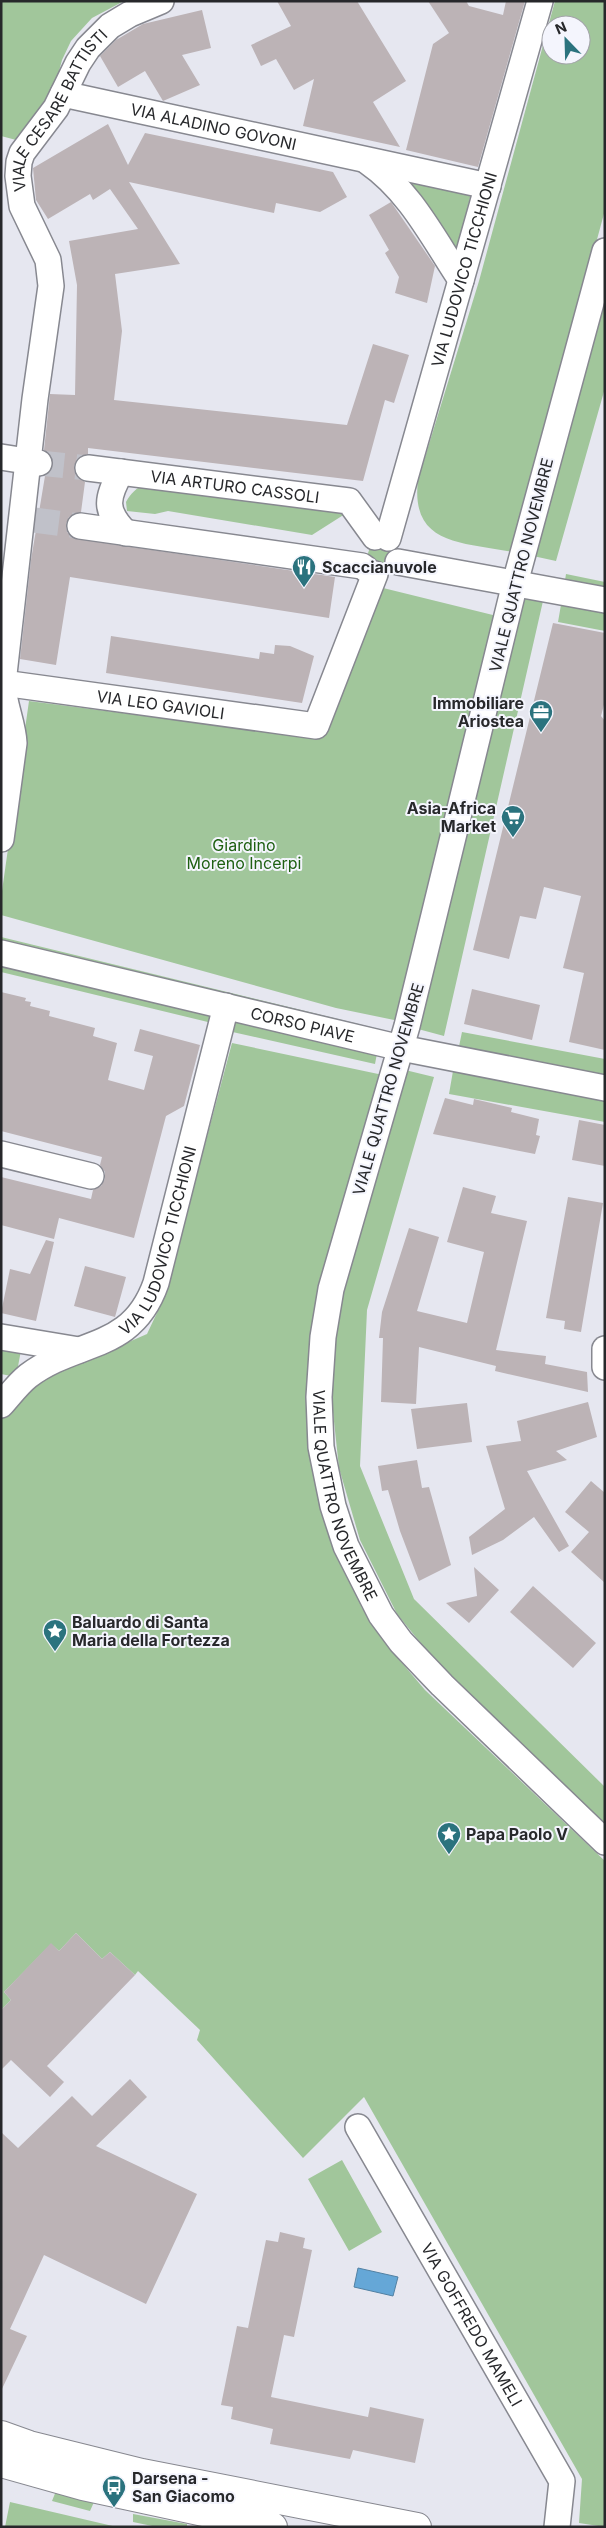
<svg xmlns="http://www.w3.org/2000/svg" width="606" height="2528" viewBox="0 0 606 2528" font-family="Inter,sans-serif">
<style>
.green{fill:#a1c69b;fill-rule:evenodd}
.water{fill:#65a7d7;stroke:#5281a3}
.building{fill:#bcb3b6}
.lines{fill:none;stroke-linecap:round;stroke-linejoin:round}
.minor-tunnel{stroke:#c0c1c9;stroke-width:25;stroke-dasharray:25 12;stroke-linecap:butt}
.minor-casing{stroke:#878890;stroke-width:28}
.secondary-casing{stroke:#878890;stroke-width:30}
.minor{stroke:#fff;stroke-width:25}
.secondary{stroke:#fff;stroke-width:28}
.labels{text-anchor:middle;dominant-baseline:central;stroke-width:4;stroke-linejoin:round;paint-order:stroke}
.street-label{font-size:16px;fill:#27282b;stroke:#f4f5fd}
.poi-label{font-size:16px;font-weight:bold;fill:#27282b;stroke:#f4f5fd;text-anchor:start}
.park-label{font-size:16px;fill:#1e6012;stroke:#f4f5fd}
</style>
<rect width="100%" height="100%" fill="#e6e7f0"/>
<path class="green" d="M 1,1 L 124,1 L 92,18 L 71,41 L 62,60 L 54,90 L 20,141 L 1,136 Z
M 555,1 L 605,1 L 605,210 L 512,552 C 463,542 410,546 418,480 L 479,281 ZM 551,25 L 581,25 L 581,55 L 551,55 Z
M 394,172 L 471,194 L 455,256 Z
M 605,289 L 605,388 L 556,561 L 533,556 Z
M 146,484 L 345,514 L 312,535 L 168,511 L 155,514 L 127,511 L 126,502 C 131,493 136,488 146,484 Z
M368 555a12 12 0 1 1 24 0a12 12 0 1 1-24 0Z
M 566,574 L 605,582 L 605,595 L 564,587 Z
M 375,586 L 501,617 L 399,1021 L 336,1008 L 1,915 L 1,898 L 29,701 L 317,738 Z
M 519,597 L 543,601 L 444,1036 L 418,1029 Z
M 562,599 L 605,607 L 605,631 L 558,622 Z
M 1,937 L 379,1029 L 378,1038 L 1,946 Z
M 1,961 L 215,1013 L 212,1023 L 1,972 Z
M 233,1016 L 378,1048 L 375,1064 L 228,1031 Z
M 462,1032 L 605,1059 L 605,1083 L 457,1056 Z
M 232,1043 L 383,1075 L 323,1279 L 340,1555 L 362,1608 L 391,1650 L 425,1690 L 605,1861 L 605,2527 L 579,2523 L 582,2479 L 364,2097 L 303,2158 L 197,2040 L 200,2030 L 138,1971 L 135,1975 L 110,1952 L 102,1959 L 76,1933 L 59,1951 L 51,1944 L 4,1992 L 11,2000 L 1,2010 L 1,1416 L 28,1386 L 147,1334 L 164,1298 Z
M 401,1069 L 434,1077 L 367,1310 L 360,1466 L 414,1599 L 605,1787 L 605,1829 L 449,1678 L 397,1614 L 360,1540 L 339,1468 L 329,1375 L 339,1291 Z
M 453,1071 L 605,1099 L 605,1122 L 449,1094 Z
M 1,1342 L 22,1345 L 16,1377 L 1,1374 Z
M 342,2160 L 382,2232 L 349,2251 L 308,2179 Z
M 56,2491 L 94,2502 L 90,2511 L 52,2501 Z
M 10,2502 L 117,2527 L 5,2527 Z
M 133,2514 L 187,2524 L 187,2527 L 157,2527 L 133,2522 Z"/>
<path class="water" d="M 358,2268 L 398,2277 L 393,2296 L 354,2287 Z"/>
<path class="building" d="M 277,1 L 357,1 L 406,81 L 373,102 L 400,147 L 303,126 L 314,79 L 294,90 L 276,59 L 261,66 L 251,45 L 291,26 Z
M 428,1 L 466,1 L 469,6 L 503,15 L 506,1 L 525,1 L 478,167 L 406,150 L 433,44 L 449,33 Z
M 202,10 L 211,48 L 182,55 L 200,85 L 163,101 L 145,71 L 118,87 L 100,56 L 116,40 L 143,24 Z
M 108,124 L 128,165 L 145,133 L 333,172 L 347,197 L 320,212 L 276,203 L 274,213 L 129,182 L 180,264 L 115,274 L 122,331 L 114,400 L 347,425 L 373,344 L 409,355 L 394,403 L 385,400 L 363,481 L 88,448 L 88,454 L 77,459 L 74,466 L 75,474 L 85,482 L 81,512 L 69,517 L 66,524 L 67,532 L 72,538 L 335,577 L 329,618 L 70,577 L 56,665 L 20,659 L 31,560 L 45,476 L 50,472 L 53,465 L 52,457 L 44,450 L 50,394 L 75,395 L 77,285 L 69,241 L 138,229 L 110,189 L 93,200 L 90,194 L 48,219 L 36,200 L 33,168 Z
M 391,202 L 435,266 L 427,303 L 395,293 L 399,277 L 385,253 L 389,250 L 369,215 Z
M 553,623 L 605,633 L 605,701 L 601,716 L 605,721 L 605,1050 L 569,1042 L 584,973 L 563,968 L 581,896 L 544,887 L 536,919 L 520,916 L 509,959 L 473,950 Z
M 111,636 L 259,659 L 260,652 L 274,654 L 275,645 L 290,646 L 314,656 L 302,703 L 106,673 Z
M 472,989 L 540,1005 L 532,1040 L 464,1024 Z
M 1,992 L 26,998 L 25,1001 L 31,1002 L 30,1006 L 50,1011 L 49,1016 L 95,1028 L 93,1036 L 117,1043 L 108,1080 L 144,1090 L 153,1056 L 134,1051 L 140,1029 L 200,1045 L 184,1106 L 166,1116 L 134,1238 L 59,1218 L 54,1239 L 1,1225 L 1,1177 L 91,1199 L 93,1190 L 101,1186 L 105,1179 L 105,1172 L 100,1165 L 102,1157 L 1,1131 Z
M 445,1098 L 473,1105 L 474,1099 L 512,1108 L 511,1112 L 539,1119 L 536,1135 L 540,1136 L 535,1154 L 433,1134 Z
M 579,1120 L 605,1125 L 605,1166 L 572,1160 Z
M 463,1187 L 496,1196 L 491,1213 L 527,1221 L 496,1350 L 546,1356 L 545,1364 L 587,1372 L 588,1392 L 495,1371 L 496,1366 L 419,1347 L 416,1404 L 381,1402 L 383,1338 L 379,1338 L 382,1312 L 409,1228 L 439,1237 L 417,1311 L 467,1323 L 484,1252 L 447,1242 Z
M 568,1197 L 603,1203 L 581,1332 L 564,1329 L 565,1321 L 546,1318 Z
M 46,1240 L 54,1242 L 36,1321 L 1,1313 L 10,1269 L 30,1274 Z
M 85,1266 L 126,1277 L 115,1317 L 74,1306 Z
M 588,1402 L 597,1437 L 556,1451 L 567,1460 L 527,1471 L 569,1546 L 559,1552 L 534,1517 L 503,1540 L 472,1555 L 469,1537 L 505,1509 L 486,1446 L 521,1441 L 517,1421 Z
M 467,1403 L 472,1442 L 417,1449 L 411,1409 Z
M 417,1460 L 422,1488 L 429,1487 L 451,1565 L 419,1581 L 400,1531 L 388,1490 L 382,1491 L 378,1466 Z
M 591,1481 L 605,1493 L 605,1583 L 571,1552 L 589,1532 L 565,1512 Z
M 474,1567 L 499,1590 L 469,1623 L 446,1603 L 477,1596 Z
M 533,1586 L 596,1643 L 573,1668 L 510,1612 Z
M 76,1933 L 102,1959 L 110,1952 L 135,1975 L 47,2066 L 64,2082 L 50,2097 L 11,2060 L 1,2070 L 1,2010 L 11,2000 L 4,1992 L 51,1943 L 59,1951 Z
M 130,2079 L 147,2097 L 96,2146 L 197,2194 L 146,2304 L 44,2255 L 10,2329 L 27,2336 L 1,2391 L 1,2132 L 18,2148 L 72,2096 L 92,2116 Z
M 280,2232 L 305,2238 L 303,2248 L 312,2250 L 294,2337 L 284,2335 L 271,2397 L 368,2417 L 370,2407 L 424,2419 L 415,2463 L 353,2450 L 350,2459 L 270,2444 L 273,2429 L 231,2419 L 233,2407 L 221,2405 L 237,2326 L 248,2328 L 266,2240 L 278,2242 Z"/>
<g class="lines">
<path class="minor-tunnel" d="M 39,463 L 88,468
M 34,520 L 80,526"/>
<g class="minor-casing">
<g id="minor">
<path id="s1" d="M 63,94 L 488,186"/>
<path d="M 368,162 C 410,191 433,238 461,280"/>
<path id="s2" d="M 605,251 L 515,583 L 407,1026 L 331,1289 L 323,1337 L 319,1397 L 321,1447 L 333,1506 L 346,1546 L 381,1615 L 401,1642 L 442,1685 L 605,1842"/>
<path d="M 1,457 L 39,463"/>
<path id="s3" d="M 88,468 L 349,501 L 375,537"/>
<path d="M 121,472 C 106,498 104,511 126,533"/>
<path d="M 80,526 L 362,566 L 366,569"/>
<path id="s4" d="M 388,538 L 540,1"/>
<path d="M 398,562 L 605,600"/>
<path id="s5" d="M 3,683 L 316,726 L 375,574"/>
<path id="s6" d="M 1,839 L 14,743 C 13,722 3,704 3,683 L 35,399 L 51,286 L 48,260 L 22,206 L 18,176 L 19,162 L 22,153 L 56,108 L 78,63 L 88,48 L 110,26 L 130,14 L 161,1"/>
<path id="s7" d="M 1,953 L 401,1048 L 605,1088"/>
<path d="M 1,1154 L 91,1176"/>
<path d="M 1,1337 L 79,1350"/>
<path d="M 605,1349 L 605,1367"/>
<path id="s8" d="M 1,1405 C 10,1395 18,1384 28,1376 C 77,1339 132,1352 156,1283 L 226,1006"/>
<path id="s9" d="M 358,2127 L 562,2481 L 557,2527"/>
</g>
</g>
<g class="secondary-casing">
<path id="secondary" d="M 1,2435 L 29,2445 L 142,2473 L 417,2527
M 1,2463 L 83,2486 L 273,2527"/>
</g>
<use href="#minor" class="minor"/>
<use href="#secondary" class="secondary"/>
</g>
<defs>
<g id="restaurant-pin" transform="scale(1.25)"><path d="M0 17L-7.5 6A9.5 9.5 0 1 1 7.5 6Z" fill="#2b737e" stroke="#f4f5fd"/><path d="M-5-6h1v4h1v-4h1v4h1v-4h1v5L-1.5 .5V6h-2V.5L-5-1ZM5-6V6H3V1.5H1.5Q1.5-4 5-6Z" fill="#fff"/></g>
<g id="office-pin" transform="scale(1.25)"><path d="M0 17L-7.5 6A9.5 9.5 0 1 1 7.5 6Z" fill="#2b737e" stroke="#f4f5fd"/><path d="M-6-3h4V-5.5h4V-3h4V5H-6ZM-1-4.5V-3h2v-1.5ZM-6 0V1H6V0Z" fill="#fff"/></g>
<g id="supermarket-pin" transform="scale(1.25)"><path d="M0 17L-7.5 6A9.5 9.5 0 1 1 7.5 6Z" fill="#2b737e" stroke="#f4f5fd"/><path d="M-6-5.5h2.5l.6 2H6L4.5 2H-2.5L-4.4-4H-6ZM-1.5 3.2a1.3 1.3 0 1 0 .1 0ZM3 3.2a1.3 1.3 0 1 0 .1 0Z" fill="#fff"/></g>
<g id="sight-pin" transform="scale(1.25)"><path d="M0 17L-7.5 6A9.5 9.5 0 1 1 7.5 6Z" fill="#2b737e" stroke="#f4f5fd"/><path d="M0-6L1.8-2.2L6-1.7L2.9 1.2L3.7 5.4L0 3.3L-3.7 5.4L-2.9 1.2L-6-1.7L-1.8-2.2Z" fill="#fff"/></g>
<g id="bus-pin" transform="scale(1.25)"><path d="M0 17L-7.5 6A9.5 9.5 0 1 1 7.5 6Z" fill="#2b737e" stroke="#f4f5fd"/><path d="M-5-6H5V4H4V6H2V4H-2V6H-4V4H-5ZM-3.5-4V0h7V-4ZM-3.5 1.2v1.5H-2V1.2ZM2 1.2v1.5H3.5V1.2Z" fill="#fff"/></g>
</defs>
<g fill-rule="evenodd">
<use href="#restaurant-pin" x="304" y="567"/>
<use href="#office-pin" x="541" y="712"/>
<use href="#supermarket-pin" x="513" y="817"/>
<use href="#sight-pin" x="55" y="1631"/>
<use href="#sight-pin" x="449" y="1834"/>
<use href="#bus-pin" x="114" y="2487"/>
</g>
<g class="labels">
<g class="street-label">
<text stroke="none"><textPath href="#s6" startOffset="752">VIALE CESARE BATTISTI</textPath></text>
<text stroke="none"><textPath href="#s1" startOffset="154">VIA ALADINO GOVONI</textPath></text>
<text stroke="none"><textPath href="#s4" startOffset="279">VIA LUDOVICO TICCHIONI</textPath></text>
<text stroke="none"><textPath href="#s3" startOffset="148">VIA ARTURO CASSOLI</textPath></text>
<text transform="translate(521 565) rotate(-76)">VIALE QUATTRO NOVEMBRE</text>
<text stroke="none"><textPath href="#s5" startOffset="159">VIA LEO GAVIOLI</textPath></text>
<text stroke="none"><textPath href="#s7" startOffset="310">CORSO PIAVE</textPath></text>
<text transform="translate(388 1089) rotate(-74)">VIALE QUATTRO NOVEMBRE</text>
<text stroke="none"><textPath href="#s8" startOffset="244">VIA LUDOVICO TICCHIONI</textPath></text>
<text stroke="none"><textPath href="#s2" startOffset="1285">VIALE QUATTRO NOVEMBRE</textPath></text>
<text stroke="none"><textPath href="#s9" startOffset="228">VIA GOFFREDO MAMELI</textPath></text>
</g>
<g class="poi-label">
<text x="322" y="567">Scaccianuvole</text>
<text x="524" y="703" text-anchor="end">Immobiliare<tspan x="524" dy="18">Ariostea</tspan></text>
<text x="496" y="808" text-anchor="end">Asia-Africa<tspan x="496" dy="18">Market</tspan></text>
<text x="72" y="1622">Baluardo di Santa<tspan x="72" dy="18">Maria della Fortezza</tspan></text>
<text x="466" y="1834">Papa Paolo V</text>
<text x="132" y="2478">Darsena -<tspan x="132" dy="18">San Giacomo</tspan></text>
</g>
<g class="park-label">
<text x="244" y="845">Giardino<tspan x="244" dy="18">Moreno Incerpi</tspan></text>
</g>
</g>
<rect width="606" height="2528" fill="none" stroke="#27282b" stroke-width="5"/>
<g transform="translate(566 40) rotate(337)"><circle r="24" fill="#f4f5fd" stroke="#a2a3a9"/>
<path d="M0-4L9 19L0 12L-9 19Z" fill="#2b737e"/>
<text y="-8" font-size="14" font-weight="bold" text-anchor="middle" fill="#27282b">N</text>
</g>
</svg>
